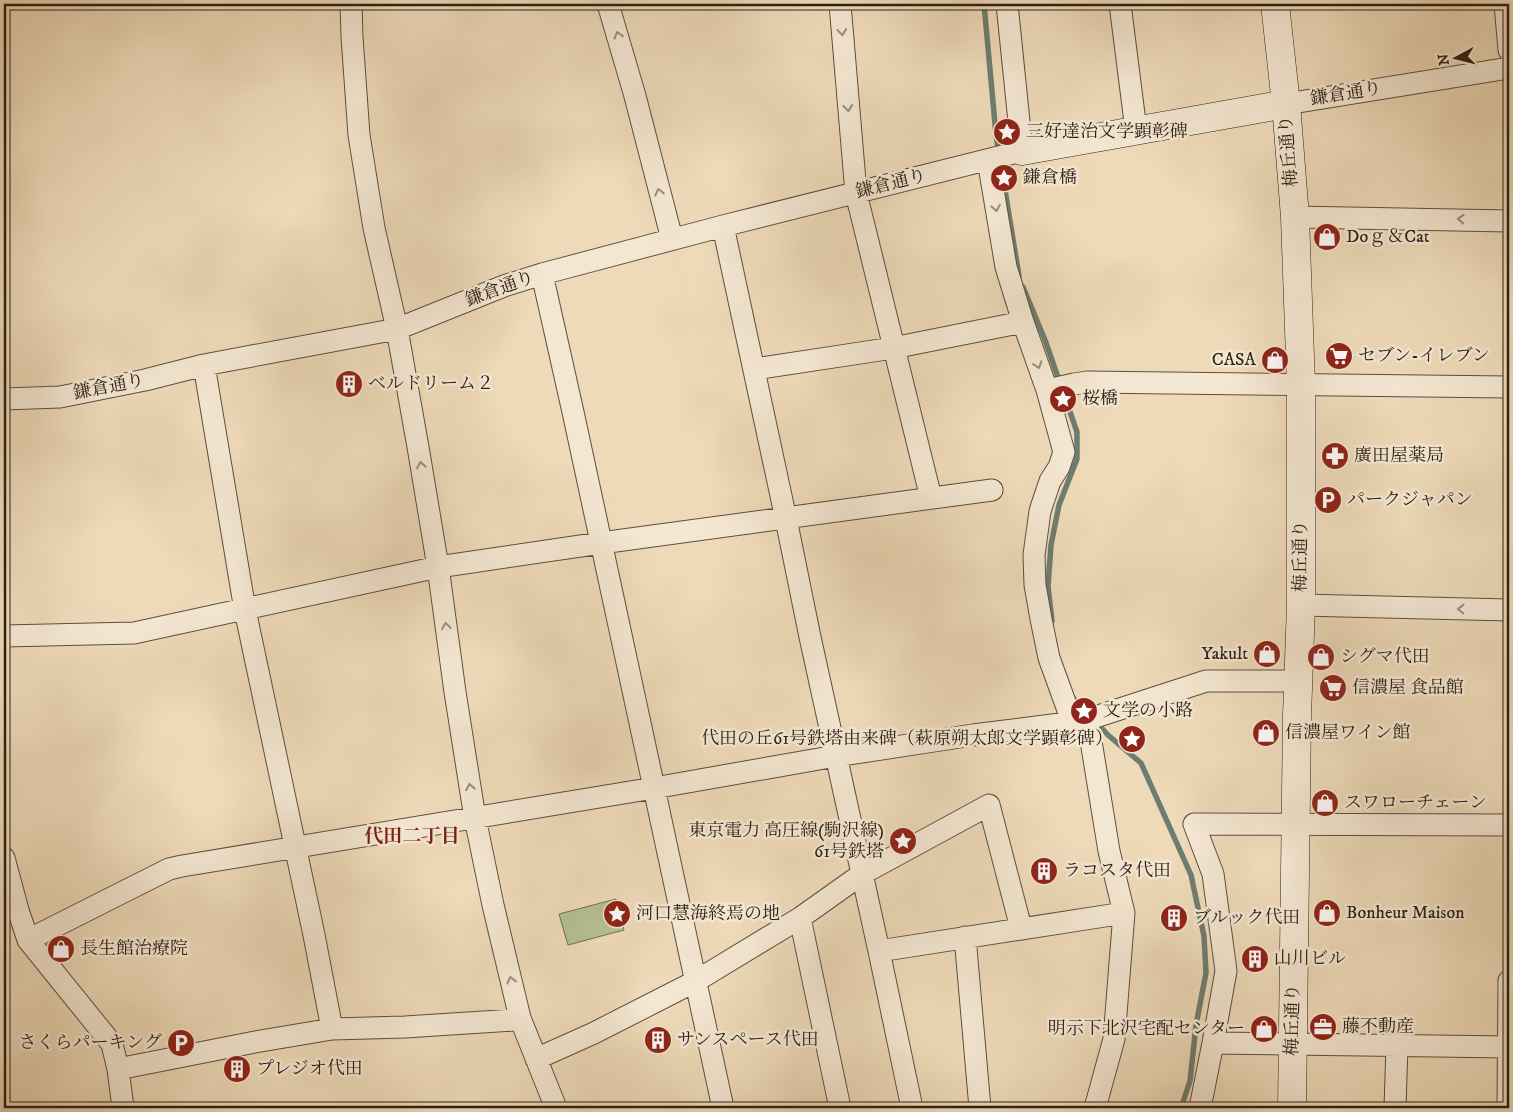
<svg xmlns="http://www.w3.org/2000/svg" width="1513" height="1112" viewBox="0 0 1513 1112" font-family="'IM FELL DW Pica','Noto Serif JP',serif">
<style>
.green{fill:#b4c192;stroke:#707054}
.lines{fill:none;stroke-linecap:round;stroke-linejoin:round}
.stream{stroke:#6e7d70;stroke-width:5.5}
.street-casing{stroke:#5c4e40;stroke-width:23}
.secondary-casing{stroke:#2c2017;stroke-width:29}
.street{stroke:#f4e7d2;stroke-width:21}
.secondary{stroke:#f4e7d2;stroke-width:28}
.oneway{stroke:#9a8d7e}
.labels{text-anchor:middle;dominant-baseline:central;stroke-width:5;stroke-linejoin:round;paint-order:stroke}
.street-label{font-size:18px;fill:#2c2017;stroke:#f4e7d2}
.poi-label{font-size:18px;fill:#2c2017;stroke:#f4e7d2;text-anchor:start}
.neighbourhood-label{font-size:19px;font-weight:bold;fill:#7a1f14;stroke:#f4e7d2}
</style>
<rect width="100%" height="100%" fill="#eedab9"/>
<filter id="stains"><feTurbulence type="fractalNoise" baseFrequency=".004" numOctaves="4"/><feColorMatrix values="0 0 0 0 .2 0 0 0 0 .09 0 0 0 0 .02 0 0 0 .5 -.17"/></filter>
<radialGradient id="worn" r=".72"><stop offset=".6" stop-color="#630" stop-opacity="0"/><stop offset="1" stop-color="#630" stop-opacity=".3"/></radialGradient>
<path class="green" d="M 616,899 L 624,930 L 568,945 L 559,914 Z"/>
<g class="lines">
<path class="stream" d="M 984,4 L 996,135 L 1019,276
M 1023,287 L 1045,340 L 1077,432 L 1077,459 L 1059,505 L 1051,545 L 1048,586 L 1052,621
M 1074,699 L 1079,707 L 1088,714
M 1096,722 L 1108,735 L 1141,763 L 1191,875 L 1204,936 L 1206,973 L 1196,1025 L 1190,1081 L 1181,1108"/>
<g class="street-casing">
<path id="street" d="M 351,4 L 352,37 L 359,135 L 374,228 L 397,329 L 418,447 L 438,567 L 455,692 L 475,818 L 493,905 L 520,1018 L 556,1108
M 608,4 L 635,96 L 672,239
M 840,4 L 856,193 L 931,498
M 1120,4 L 1136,130
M 1505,4 L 1509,50
M 1286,104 L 1509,68
M 988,160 L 1006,267 L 1023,322 L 1047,390 L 1064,452 L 1059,467 L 1050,481 L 1040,511 L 1034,555 L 1035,585 L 1041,619 L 1049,658 L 1069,713 L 1076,722 L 1090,735 L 1109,851 L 1124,913 L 1114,1039 L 1095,1108
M 1295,217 L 1509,221
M 723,226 L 786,519 L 810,637 L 879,951 L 912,1108
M 542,274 L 573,412 L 723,1108
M 204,365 L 245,610 L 314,935 L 332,1029
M 754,369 L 893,348 L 1023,322
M 1047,390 L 1074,384 L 1087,382 L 1509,387
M 4,399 L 60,397 L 145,380 L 204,365 L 397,329 L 504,286 L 542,274 L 723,226 L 1022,151 L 1007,4
M 1301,605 L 1509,610
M 4,636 L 134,633 L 438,567 L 601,543 L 992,490
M 4,858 L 18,910 L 28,940 L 112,1044 L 118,1069 L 123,1108
M 800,918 L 840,1108
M 965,937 L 980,1108
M 28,940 L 169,869 L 182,866 L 654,788 L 836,756 L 973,735 L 1083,721 L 1206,681 L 1298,681
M 879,951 L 1124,913
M 1213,1043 L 1509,1047
M 536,1059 L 594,1033 L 696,981 L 800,918 L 862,874 L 989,805 L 1021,928
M 118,1069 L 255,1042 L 332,1029 L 405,1027 L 514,1020 L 520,1018
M 1200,1108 L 1213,1043 L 1226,971 L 1213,874 L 1194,824 L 1509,825
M 1395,1108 L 1397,1046
M 1508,1108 L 1509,981"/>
</g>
<g class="secondary-casing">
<path id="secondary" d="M 1275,4 L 1286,104 L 1295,217 L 1301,385 L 1301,605 L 1297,716 L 1292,1108
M 1022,151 L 1286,104"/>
</g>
<use href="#street" class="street"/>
<use href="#secondary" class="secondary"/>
</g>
<defs><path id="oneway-chevron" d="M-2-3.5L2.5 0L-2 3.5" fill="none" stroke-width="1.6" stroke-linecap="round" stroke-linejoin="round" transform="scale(1.25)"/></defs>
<g class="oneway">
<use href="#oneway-chevron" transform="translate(842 32) rotate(85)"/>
<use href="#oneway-chevron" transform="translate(618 35) rotate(-107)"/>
<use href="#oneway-chevron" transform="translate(848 108) rotate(85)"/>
<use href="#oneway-chevron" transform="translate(659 192) rotate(-104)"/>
<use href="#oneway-chevron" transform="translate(996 208) rotate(80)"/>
<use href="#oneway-chevron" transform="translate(1461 219) rotate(-178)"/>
<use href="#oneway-chevron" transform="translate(1038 365) rotate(71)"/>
<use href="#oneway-chevron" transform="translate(421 465) rotate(-99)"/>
<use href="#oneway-chevron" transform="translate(1461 609) rotate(-179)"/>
<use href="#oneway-chevron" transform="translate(446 626) rotate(-98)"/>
<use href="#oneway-chevron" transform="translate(470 787) rotate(-99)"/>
<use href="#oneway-chevron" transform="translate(511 980) rotate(-104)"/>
</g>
<defs>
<g id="sight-disc" transform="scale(1.4375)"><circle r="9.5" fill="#8f2418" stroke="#f4e7d2"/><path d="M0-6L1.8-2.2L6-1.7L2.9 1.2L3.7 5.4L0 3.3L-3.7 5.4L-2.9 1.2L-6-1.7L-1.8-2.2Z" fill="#fff"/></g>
<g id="shop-disc" transform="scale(1.4375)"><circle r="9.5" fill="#8f2418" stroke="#f4e7d2"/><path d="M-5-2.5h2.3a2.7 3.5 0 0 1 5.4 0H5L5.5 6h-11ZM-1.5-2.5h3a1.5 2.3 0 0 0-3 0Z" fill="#fff"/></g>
<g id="supermarket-disc" transform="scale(1.4375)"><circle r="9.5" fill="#8f2418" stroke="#f4e7d2"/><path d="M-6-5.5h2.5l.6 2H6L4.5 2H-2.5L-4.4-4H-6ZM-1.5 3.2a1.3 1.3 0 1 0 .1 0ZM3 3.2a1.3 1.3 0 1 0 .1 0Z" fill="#fff"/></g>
<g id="building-disc" transform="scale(1.4375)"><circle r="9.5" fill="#8f2418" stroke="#f4e7d2"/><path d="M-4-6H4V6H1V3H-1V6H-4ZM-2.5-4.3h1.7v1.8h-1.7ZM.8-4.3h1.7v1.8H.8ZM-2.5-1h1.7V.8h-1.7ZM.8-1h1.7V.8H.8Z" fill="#fff"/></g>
<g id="pharmacy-disc" transform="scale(1.4375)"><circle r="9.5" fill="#8f2418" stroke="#f4e7d2"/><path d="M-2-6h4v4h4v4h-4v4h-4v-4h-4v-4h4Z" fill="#fff"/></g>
<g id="parking-disc" transform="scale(1.4375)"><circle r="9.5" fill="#8f2418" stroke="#f4e7d2"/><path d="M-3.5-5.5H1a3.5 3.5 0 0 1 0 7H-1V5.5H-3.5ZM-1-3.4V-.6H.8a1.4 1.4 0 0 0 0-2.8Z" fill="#fff"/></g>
<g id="office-disc" transform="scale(1.4375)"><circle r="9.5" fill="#8f2418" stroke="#f4e7d2"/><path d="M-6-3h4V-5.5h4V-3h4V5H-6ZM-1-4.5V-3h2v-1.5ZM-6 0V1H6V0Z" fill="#fff"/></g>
</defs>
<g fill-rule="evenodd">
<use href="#sight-disc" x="1007" y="132"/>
<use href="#sight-disc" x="1004" y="178"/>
<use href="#shop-disc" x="1327" y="237"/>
<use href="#supermarket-disc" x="1339" y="356"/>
<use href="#shop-disc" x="1275" y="360"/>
<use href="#building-disc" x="349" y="384"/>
<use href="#sight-disc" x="1063" y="399"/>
<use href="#pharmacy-disc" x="1335" y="456"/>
<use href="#parking-disc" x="1328" y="500"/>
<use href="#shop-disc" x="1267" y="654"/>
<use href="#shop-disc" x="1321" y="657"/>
<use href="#supermarket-disc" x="1333" y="688"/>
<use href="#sight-disc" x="1084" y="711"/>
<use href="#shop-disc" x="1266" y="733"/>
<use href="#sight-disc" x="1132" y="739"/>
<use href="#shop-disc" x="1325" y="803"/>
<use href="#sight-disc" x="903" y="841"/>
<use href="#building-disc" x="1044" y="871"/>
<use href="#shop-disc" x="1327" y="913"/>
<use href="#sight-disc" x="617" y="914"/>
<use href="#building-disc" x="1174" y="918"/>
<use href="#shop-disc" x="61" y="949"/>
<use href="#building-disc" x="1255" y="959"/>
<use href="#office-disc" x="1323" y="1027"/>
<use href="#shop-disc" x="1264" y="1029"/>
<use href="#building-disc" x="658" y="1040"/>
<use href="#parking-disc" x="181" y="1043"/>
<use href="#building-disc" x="237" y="1069"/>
</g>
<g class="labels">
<g class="street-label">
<text transform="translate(1346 94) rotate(-9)">鎌倉通り</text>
<text transform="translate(1289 151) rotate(-95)">梅丘通り</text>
<text transform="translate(891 184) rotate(-14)">鎌倉通り</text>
<text transform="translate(500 289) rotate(-20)">鎌倉通り</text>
<text transform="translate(109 387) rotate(-11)">鎌倉通り</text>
<text transform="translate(1301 556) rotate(-90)">梅丘通り</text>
<text transform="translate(1293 1020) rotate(-89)">梅丘通り</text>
</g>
<g class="poi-label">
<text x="1026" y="132">三好達治文学顕彰碑</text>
<text x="1023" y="178">鎌倉橋</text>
<text x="1346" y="237">Doｇ＆Cat</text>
<text x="1358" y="356">セブン-イレブン</text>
<text x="1256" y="360" text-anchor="end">CASA</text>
<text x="368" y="384">ベルドリーム２</text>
<text x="1082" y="399">桜橋</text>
<text x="1354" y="456">廣田屋薬局</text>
<text x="1347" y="500">パークジャパン</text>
<text x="1248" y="654" text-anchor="end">Yakult</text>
<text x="1340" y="657">シグマ代田</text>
<text x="1352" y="688">信濃屋 食品館</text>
<text x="1103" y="711">文学の小路</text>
<text x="1285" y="733">信濃屋ワイン館</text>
<text x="1113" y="739" text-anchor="end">代田の丘61号鉄塔由来碑（萩原朔太郎文学顕彰碑）</text>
<text x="1344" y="803">スワローチェーン</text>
<text x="884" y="831" text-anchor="end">東京電力 高圧線(駒沢線)<tspan x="884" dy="21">61号鉄塔</tspan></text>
<text x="1063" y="871">ラコスタ代田</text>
<text x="1346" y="913">Bonheur Maison</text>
<text x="636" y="914">河口慧海終焉の地</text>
<text x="1193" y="918">ブルック代田</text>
<text x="80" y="949">長生館治療院</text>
<text x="1274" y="959">山川ビル</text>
<text x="1342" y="1027">藤不動産</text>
<text x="1245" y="1029" text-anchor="end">明示下北沢宅配センター</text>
<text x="677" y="1040">サンスペース代田</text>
<text x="162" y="1043" text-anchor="end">さくらパーキング</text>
<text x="256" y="1069">プレジオ代田</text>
</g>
<g class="neighbourhood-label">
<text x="412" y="836">代田二丁目</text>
</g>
</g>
<rect width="1513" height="1112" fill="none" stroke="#eedab9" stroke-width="20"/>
<rect x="5" y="5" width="1503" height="1102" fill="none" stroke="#2c2017" stroke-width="2.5"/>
<rect x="10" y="10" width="1493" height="1092" fill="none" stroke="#2c2017"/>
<g transform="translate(1456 58) rotate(263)" stroke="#f4e7d2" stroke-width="4" paint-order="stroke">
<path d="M0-4L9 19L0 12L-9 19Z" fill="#2c2017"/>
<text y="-8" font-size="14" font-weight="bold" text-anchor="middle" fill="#2c2017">N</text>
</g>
<rect width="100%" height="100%" filter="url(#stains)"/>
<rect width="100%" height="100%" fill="url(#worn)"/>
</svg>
